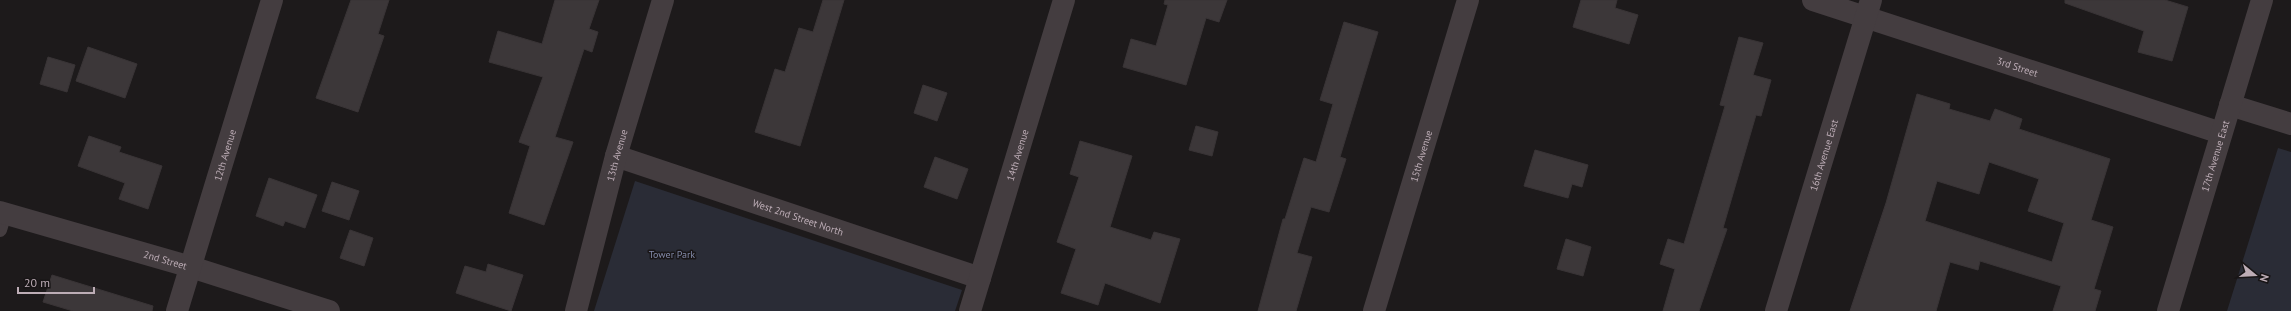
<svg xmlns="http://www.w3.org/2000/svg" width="2291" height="311" viewBox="0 0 2291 311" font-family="'PT Sans',sans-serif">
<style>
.green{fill:#2a2c36}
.building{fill:#3c3739;stroke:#393436;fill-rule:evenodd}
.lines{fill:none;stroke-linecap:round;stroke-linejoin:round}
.service{stroke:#443d40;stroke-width:14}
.minor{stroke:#443d40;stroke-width:22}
.tertiary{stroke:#443d40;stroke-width:22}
.labels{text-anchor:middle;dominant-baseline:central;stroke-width:3;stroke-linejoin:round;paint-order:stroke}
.street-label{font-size:10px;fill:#bdadb6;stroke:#181516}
.park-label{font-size:10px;fill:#838aa9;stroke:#181516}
</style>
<rect width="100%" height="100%" fill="#1d1a1b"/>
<path class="green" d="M 2278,148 L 2291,152 L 2291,311 L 2227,311 Z
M 635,181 L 962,290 L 955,311 L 594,311 Z"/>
<path class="building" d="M 351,0 L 389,0 L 378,34 L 384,36 L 358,112 L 316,98 Z
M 555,0 L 599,0 L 589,29 L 598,32 L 592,52 L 584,49 L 555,137 L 573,142 L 544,225 L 509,213 L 530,146 L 519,142 L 543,77 L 489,62 L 498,31 L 542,44 Z
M 823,0 L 844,0 L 800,146 L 755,132 L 775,69 L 785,72 L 799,28 L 813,32 Z
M 1165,0 L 1227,0 L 1219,22 L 1206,18 L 1186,85 L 1123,67 L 1131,39 L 1156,46 L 1168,5 L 1164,4 Z
M 1581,0 L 1617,0 L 1615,8 L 1638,15 L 1629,44 L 1573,27 Z
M 2065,0 L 2165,0 L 2188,7 L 2172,61 L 2138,52 L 2144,31 L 2065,3 Z
M 1344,22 L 1378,32 L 1340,157 L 1346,159 L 1329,212 L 1311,207 L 1297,253 L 1312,257 L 1296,311 L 1258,311 L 1283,219 L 1285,219 L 1304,158 L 1316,162 L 1333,104 L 1320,100 Z
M 1739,37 L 1763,43 L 1753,75 L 1771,80 L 1761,116 L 1756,115 L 1723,228 L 1727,229 L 1699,311 L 1663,311 L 1675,269 L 1660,264 L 1668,239 L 1684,244 L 1725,106 L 1720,105 Z
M 88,47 L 137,64 L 125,98 L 76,81 Z
M 48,57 L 75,65 L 67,92 L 40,84 Z
M 923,85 L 947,93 L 937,121 L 914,113 Z
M 1917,94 L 1950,104 L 1949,109 L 1990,121 L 1995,109 L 2022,119 L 2019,129 L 2110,159 L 2091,220 L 2113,227 L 2094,289 L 2101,291 L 2095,311 L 2053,311 L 2061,286 L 1980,261 L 1978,270 L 1950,262 L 1936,311 L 1850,311 L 1886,203 ZM 1989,162 L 2039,179 L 2028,211 L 2064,223 L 2052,262 L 1925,221 L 1937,181 L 1979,194 Z
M 1196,126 L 1218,132 L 1212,156 L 1189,150 Z
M 89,136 L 121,147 L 119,152 L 162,166 L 148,209 L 119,199 L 125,183 L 78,166 Z
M 1080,141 L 1132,156 L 1110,227 L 1151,240 L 1154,232 L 1180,239 L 1160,303 L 1105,283 L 1098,305 L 1061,293 L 1076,249 L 1057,242 L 1079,177 L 1070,174 Z
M 1535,150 L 1588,165 L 1582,187 L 1572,184 L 1568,198 L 1524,186 Z
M 935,157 L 968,169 L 957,199 L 924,187 Z
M 269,178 L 317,195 L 305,228 L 285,221 L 283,226 L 256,216 Z
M 332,182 L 359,191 L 349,220 L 322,211 Z
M 350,230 L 373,238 L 364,266 L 340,258 Z
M 1566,239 L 1591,247 L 1583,276 L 1557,269 Z
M 488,264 L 523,275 L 511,311 L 456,293 L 465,266 L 486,272 Z
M 52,275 L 153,306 L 152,311 L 73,311 L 43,302 Z"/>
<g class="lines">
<path class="service" d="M 0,230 L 5,214"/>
<g class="minor">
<path id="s1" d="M 1813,0 L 2221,133"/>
<path d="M 2230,105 L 2291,124"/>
<path id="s2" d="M 616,156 L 980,278"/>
<path id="s3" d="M 0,212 L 191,267 L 329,311"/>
<path id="s4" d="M 177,311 L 272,0"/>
<path id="s5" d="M 576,311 L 616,156 L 663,0"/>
<path id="s6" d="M 970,311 L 1064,0"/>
<path id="s7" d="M 1374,311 L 1468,0"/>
<path id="s8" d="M 1776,311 L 1871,0"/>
</g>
<path class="tertiary" id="s9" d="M 2168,311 L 2262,0"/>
</g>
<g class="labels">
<g class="street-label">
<text stroke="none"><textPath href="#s1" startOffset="215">3rd Street</textPath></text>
<text stroke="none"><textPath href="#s5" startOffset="161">13th Avenue</textPath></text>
<text stroke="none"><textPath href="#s6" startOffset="163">14th Avenue</textPath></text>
<text stroke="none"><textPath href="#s8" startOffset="163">16th Avenue East</textPath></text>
<text stroke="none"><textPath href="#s9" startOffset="162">17th Avenue East</textPath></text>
<text stroke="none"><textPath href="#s4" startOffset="163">12th Avenue</textPath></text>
<text stroke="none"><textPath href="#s7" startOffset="162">15th Avenue</textPath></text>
<text stroke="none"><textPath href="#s2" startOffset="192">West 2nd Street North</textPath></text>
<text stroke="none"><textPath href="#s3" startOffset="172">2nd Street</textPath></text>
</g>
<g class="park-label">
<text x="672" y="254">Tower Park</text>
</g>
</g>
<g transform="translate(2255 275) rotate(108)" stroke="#181516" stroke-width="3" paint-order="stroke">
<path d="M0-3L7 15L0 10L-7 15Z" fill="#bdadb6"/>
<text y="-6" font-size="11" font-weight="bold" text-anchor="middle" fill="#bdadb6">N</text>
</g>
<path d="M18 287v6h76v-6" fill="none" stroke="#bdadb6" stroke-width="2"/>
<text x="24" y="287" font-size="12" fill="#bdadb6" stroke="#181516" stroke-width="3" paint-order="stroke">20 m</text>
</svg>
